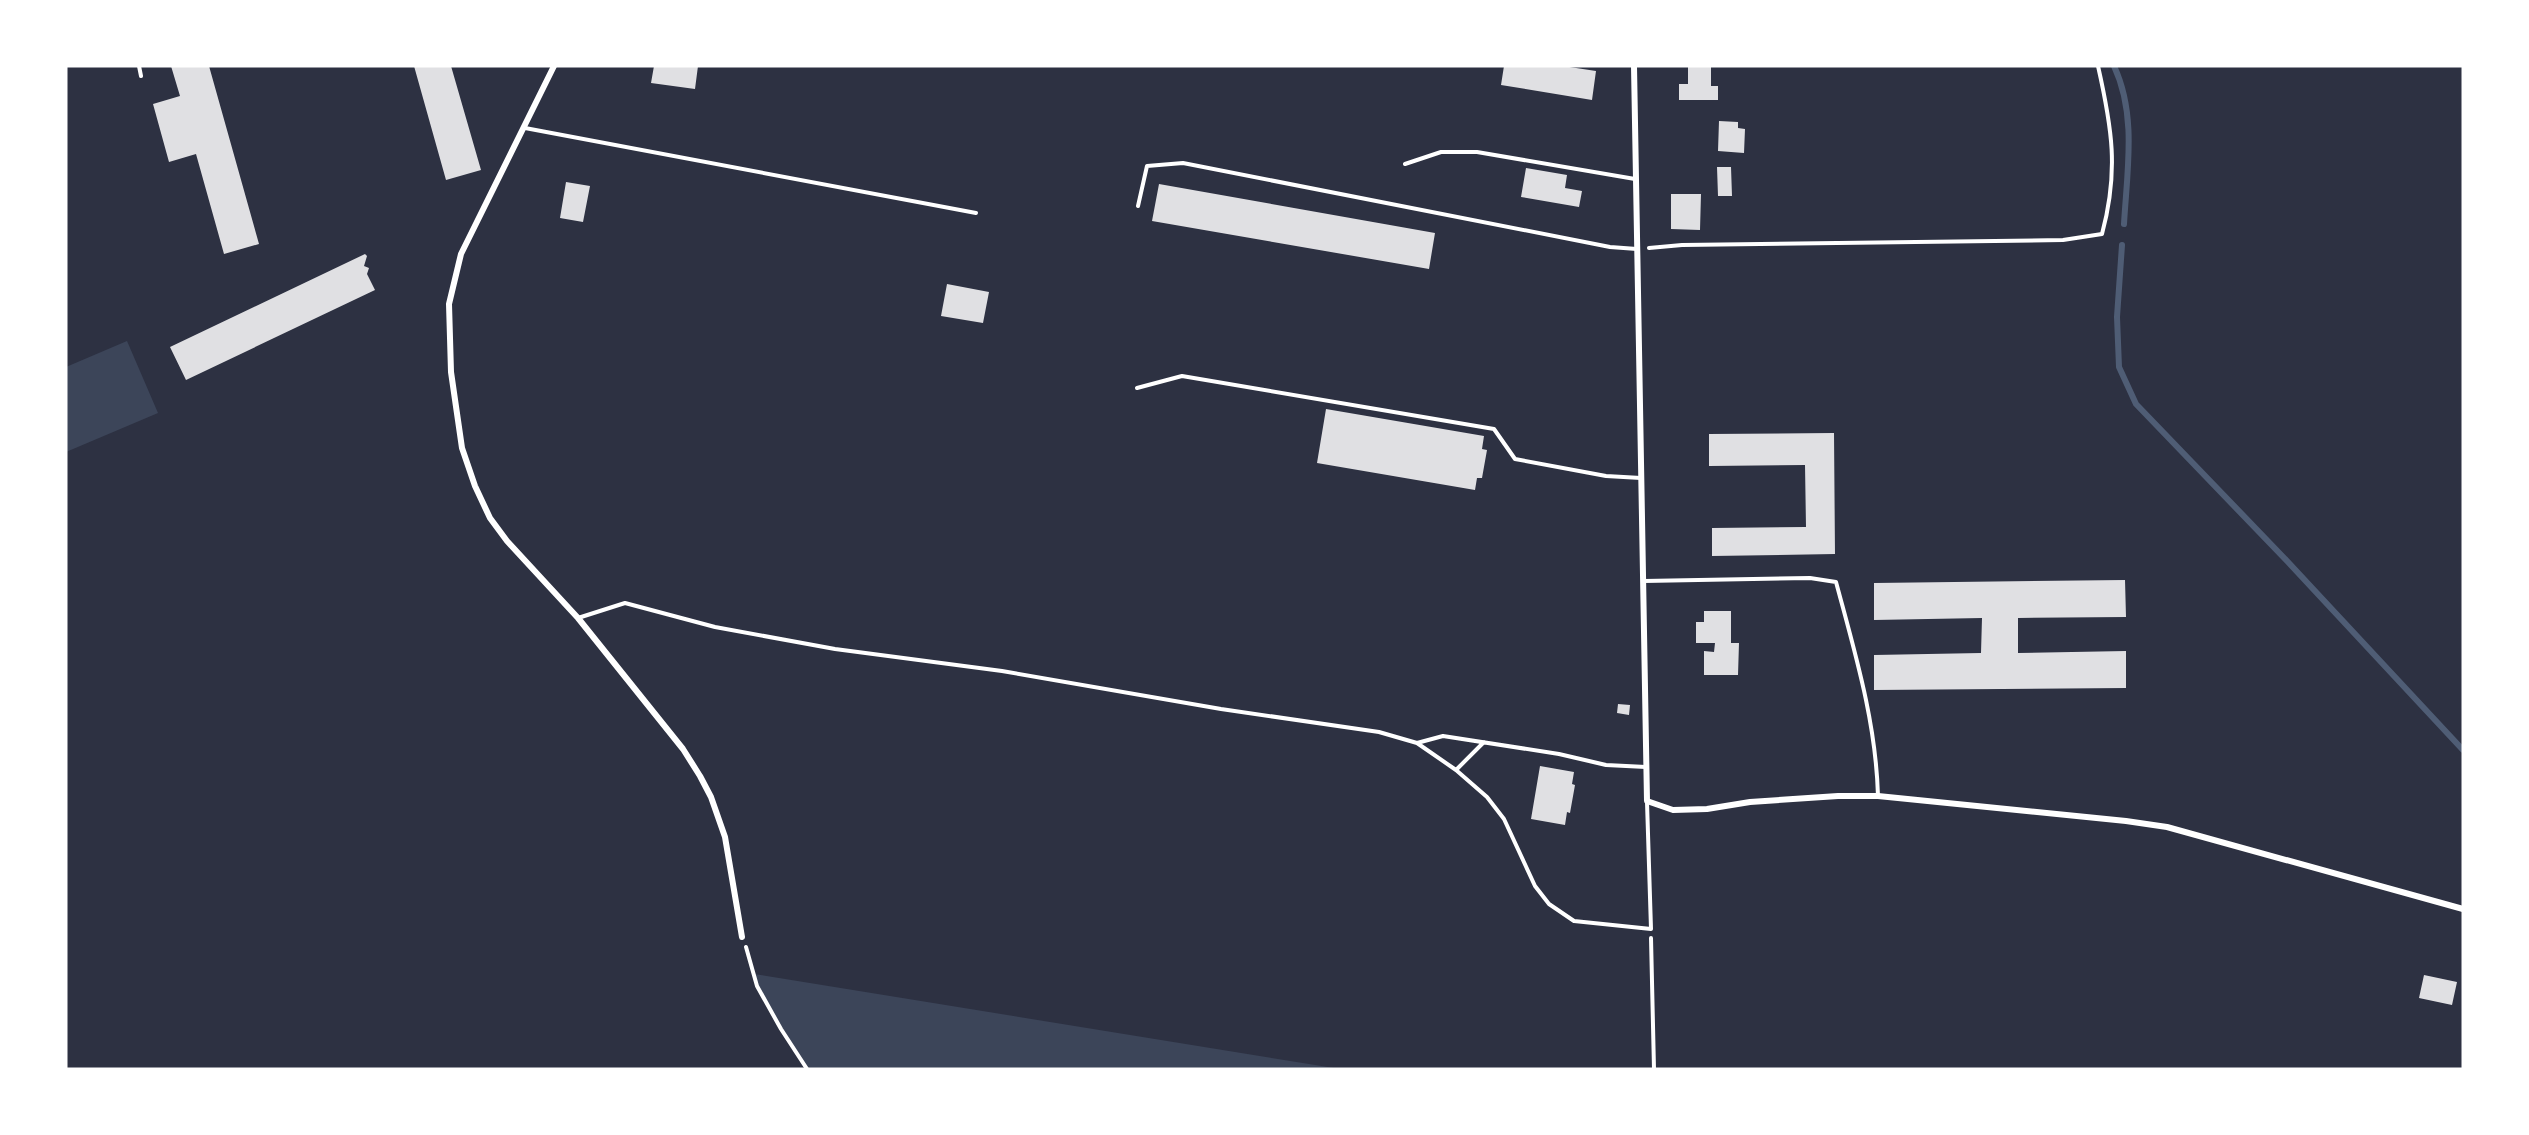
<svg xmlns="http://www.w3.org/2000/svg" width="2529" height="1135" viewBox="0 0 2529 1135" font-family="'Archivo Narrow',sans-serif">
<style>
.green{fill:#3c4559}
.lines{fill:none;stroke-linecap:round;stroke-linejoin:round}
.stream{stroke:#4f5d75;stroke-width:6}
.building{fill:#e0e0e3}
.path{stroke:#fff;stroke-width:4}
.service{stroke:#fff;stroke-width:4}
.minor{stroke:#fff;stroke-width:6}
</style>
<rect width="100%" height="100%" fill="#2d3142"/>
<path class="green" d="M 127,341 L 158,413 L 66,452 L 66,367 Z
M 754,974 L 1340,1069 L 807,1069 C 788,1039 764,1008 754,974 Z"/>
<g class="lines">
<path class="stream" d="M 2114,66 C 2137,115 2127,171 2124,224
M 2122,245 L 2117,317 L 2119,367 L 2136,404 L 2288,562 L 2463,750"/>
</g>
<path class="building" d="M 171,66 L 209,66 L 259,244 L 224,254 L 196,154 L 169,162 L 153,104 L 180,96 Z
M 414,66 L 451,66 L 481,170 L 446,180 Z
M 654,66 L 698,66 L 695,89 L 651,83 Z
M 1504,66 L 1563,66 L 1596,71 L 1592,100 L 1501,85 Z
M 1688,66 L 1711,66 L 1711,86 L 1718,86 L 1718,100 L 1679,100 L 1679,84 L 1688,84 Z
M 1719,121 L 1738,122 L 1738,128 L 1745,129 L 1744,153 L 1718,151 Z
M 1717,167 L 1731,167 L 1732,196 L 1718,196 Z
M 1526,168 L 1567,175 L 1565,188 L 1582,191 L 1579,207 L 1521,197 Z
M 566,182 L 590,186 L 583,222 L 560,218 Z
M 1159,184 L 1435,233 L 1429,269 L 1152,221 Z
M 1671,194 L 1701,194 L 1700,230 L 1671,229 Z
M 365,254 L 367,256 L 364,266 L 369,268 L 367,274 L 375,290 L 186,380 L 170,347 Z
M 947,284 L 989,292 L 983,323 L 941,316 Z
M 1326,409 L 1484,436 L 1482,449 L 1487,450 L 1482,478 L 1477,478 L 1475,490 L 1317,463 Z
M 1834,433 L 1835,554 L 1712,556 L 1712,528 L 1806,527 L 1805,465 L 1709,466 L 1709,434 Z
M 2125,580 L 2126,617 L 2018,618 L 2018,653 L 2126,651 L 2126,688 L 1874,690 L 1874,655 L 1981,653 L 1982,618 L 1874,620 L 1874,583 Z
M 1704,611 L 1731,611 L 1731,643 L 1739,643 L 1738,675 L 1704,675 L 1704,651 L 1714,652 L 1715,643 L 1696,643 L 1696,622 L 1704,622 Z
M 1618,704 L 1630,705 L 1629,715 L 1617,713 Z
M 1540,766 L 1574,772 L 1572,784 L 1575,785 L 1570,813 L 1567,812 L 1565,825 L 1531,819 Z
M 2424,975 L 2457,982 L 2452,1005 L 2419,998 Z"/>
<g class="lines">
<path class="path" d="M 1649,248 L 1682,245 L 2063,240 L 2102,234 C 2119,171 2112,128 2098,66
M 1651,938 L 1654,1069
M 746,947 L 757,986 L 781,1029 L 807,1069"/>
<path class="service" d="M 139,66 L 141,76
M 525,128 L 976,213
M 1405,164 L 1441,152 L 1477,152 L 1635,179
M 1138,206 L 1147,166 L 1183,163 L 1610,247 L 1637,249
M 1137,388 L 1182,376 L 1494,429 L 1515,459 L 1606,476 L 1641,478
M 1644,581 L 1810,578 L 1836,582 C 1855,653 1876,722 1878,796
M 578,618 L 625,603 L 715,627 L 835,649 L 1002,671 L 1221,709 L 1379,732 L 1417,743 L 1456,770 L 1487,797 L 1504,819 L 1535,886 L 1549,904 L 1574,921 L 1651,929 L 1647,802
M 1417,743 L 1443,736 L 1559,754 L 1606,765 L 1646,767
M 1456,770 L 1484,742"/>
<path class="minor" d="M 554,66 L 461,254 L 449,304 L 451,372 L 462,448 L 475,486 L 490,518 L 507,541 L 578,618 L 683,749 L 700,776 L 711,797 L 725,837 L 742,937
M 1634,66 L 1647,801 L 1673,810 L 1707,809 L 1750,802 L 1838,796 L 1878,796 L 2126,821 L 2167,827 L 2463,909"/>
</g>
<rect width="2529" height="1135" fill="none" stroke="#ffffff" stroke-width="135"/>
</svg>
